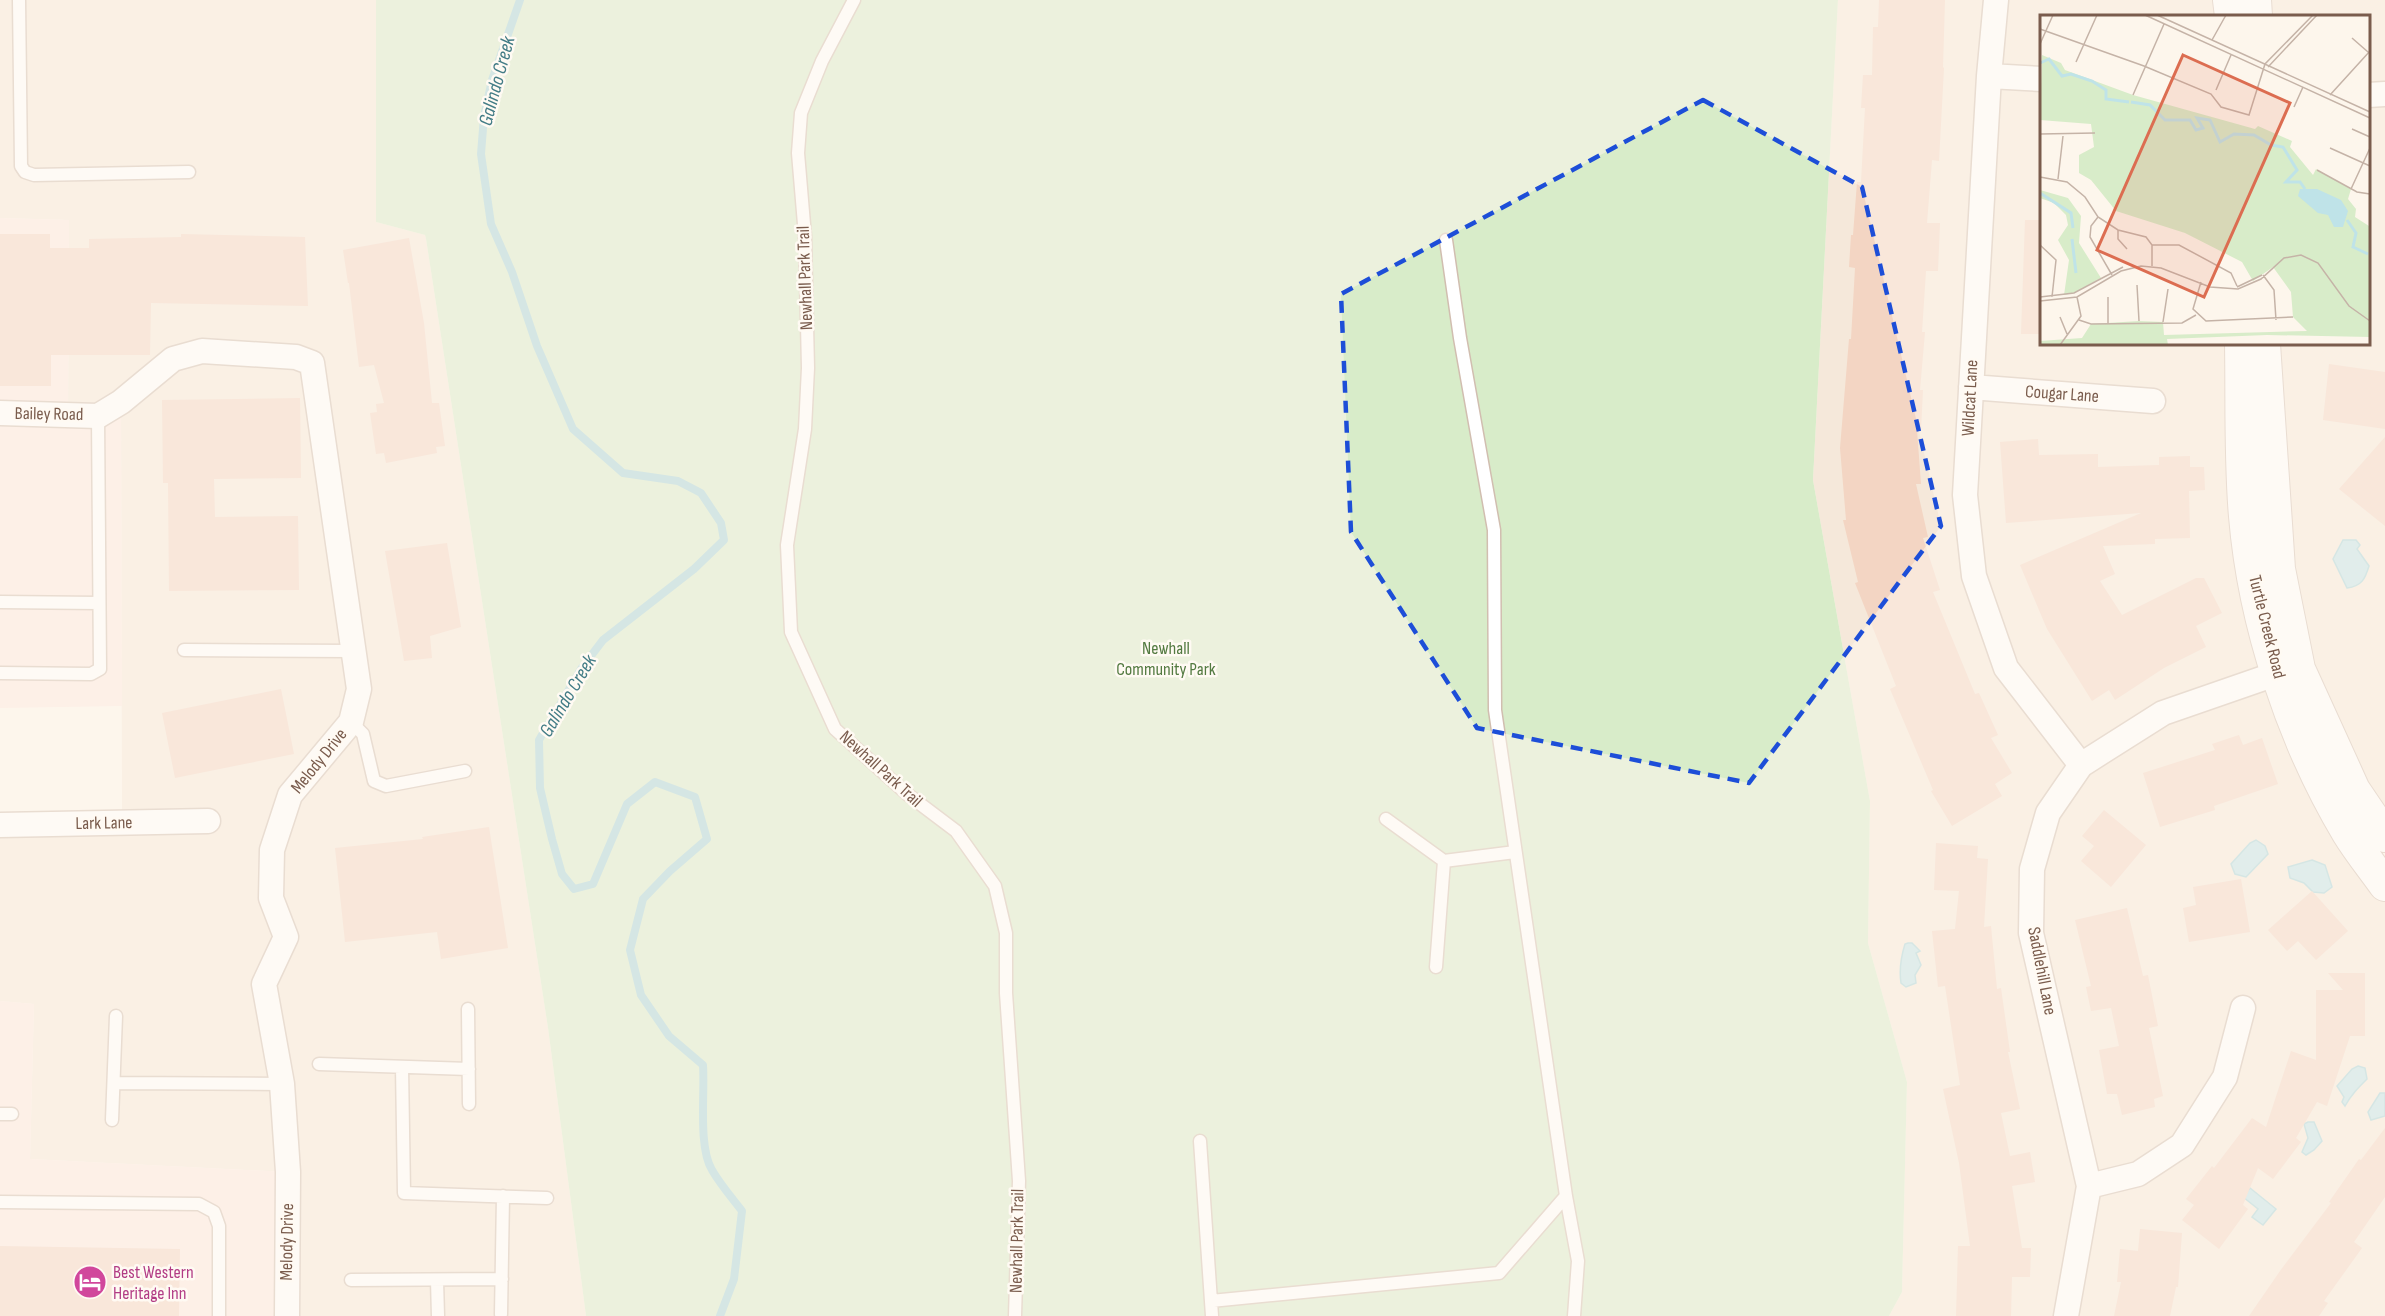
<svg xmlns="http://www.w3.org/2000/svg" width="2385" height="1316" viewBox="0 0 2385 1316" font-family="'Sofia Sans Condensed',sans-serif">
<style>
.residential{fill:#f5e8da}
.commercial{fill:#fde8e0}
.green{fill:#d8ecc9}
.water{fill:#bfe3e8;stroke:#a5d3da;stroke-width:1.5}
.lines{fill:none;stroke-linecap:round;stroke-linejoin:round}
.stream{stroke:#a5d3da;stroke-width:8}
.building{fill:#f3d5c3}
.service-casing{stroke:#d1beb0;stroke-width:15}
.minor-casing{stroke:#d1beb0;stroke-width:27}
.tertiary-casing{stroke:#d1beb0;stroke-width:34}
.service{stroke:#fff;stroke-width:12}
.minor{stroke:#fff;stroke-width:24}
.tertiary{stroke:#fff;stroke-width:32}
.marked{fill:none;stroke:#1d4ed8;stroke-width:4.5;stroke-dasharray:12 8;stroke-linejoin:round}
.labels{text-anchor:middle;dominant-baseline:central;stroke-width:5;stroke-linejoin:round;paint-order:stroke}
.street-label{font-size:18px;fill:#7a5c4d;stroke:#fffaf3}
.park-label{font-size:18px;fill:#537a41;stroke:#fffaf3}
.hotel-label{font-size:18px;fill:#b23c85;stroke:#fffaf3;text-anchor:start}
.water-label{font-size:20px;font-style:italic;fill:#437c86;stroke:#fffaf3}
.inset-river{fill:none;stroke:#bfe3e8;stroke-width:3}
.inset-road{fill:none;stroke:#c5b3a7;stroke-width:1.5}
.view{fill:#dc6d51;fill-opacity:0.15;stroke:#dc6d51;stroke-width:3}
.inset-edge{fill:none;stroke:#7a5c4d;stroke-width:3}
</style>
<rect width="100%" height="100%" fill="#fdf6ec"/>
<path class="residential" d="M 0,0 L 376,0 L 376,222 L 425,235 L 426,239 L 548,1028 L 586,1316 L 287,1316 L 288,1172 L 30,1159 L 34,1004 L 0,1001 L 0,825 L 122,822 L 121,402 L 68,415 L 69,220 L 0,218 Z
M 1838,0 L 2229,0 L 2231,16 L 2042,16 L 2042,344 L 2241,344 L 2245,516 L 2385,885 L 2385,1316 L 1889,1316 L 1902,1292 L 1907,1082 L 1868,943 L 1870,801 L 1813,480 Z
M 2255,0 L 2385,0 L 2385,836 L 2299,669 L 2264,344 L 2368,344 L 2368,16 L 2256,16 Z"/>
<path class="commercial" d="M 0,218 L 69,220 L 68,414 L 121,402 L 122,706 L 0,708 Z
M 0,1001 L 34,1004 L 30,1159 L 288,1172 L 287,1316 L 0,1316 Z"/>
<path class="green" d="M 376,0 L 1838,0 L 1813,480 L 1870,801 L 1868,943 L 1907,1082 L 1902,1292 L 1889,1316 L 586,1316 L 548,1028 L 426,239 L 425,235 L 376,222 Z"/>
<path class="water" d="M 2343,540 L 2356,540 L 2360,545 L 2357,549 L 2369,566 C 2365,579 2362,586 2347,588 L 2333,559 Z
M 2256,840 L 2265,846 L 2268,854 L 2246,877 L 2235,874 L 2231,864 L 2250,843 Z
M 2312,860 L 2325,865 L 2332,887 L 2324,893 L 2313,892 L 2304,883 L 2290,878 L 2288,867 Z
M 1908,943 L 1912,943 L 1920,951 L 1916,953 L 1921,965 L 1915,975 L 1916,983 L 1906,987 L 1901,983 C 1899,970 1901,957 1905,944 Z
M 2358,1066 L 2365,1068 L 2367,1079 C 2358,1088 2351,1095 2345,1106 L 2342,1102 L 2344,1097 L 2337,1086 L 2352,1069 Z
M 2380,1093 L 2385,1093 L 2385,1116 L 2371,1120 L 2368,1112 Z
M 2308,1122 L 2314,1122 L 2322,1141 L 2314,1150 L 2306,1155 L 2302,1152 L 2308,1138 L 2304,1124 Z
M 2250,1188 L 2276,1209 L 2263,1225 L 2252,1217 L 2258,1209 L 2243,1197 Z"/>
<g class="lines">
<path class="stream" d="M 520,0 L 492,80 L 484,116 L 481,154 L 491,224 L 512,272 L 537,346 L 573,429 L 623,473 L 678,481 L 701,493 L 721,523 L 724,540 L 694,569 L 603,640 L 581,669 L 539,740 L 540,788 L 552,839 L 562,874 L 574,889 L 593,884 L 627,804 L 655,782 L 695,797 L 707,839 L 670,871 L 643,899 L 630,950 L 641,995 L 669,1036 L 703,1065 C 705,1094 698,1147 712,1170 C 720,1184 732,1198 742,1211 L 734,1279 L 720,1316"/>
</g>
<path class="building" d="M 1879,0 L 1945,0 L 1943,67 L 1944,68 L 1939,161 L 1932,160 L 1927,223 L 1940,223 L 1938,271 L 1926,271 L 1922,332 L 1925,332 L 1920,390 L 1923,390 L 1921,430 L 1917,430 L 1921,484 L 1916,484 L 1928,537 L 1923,538 L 1940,590 L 1933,592 L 1975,694 L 1979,693 L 1998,735 L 1991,738 L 2012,773 L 1995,784 L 2002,796 L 1952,826 L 1931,791 L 1933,790 L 1890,689 L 1896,686 L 1855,583 L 1858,582 L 1843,520 L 1846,520 L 1840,448 L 1849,339 L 1851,339 L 1855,268 L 1849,267 L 1851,235 L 1853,235 L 1857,182 L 1861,182 L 1865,108 L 1861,108 L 1863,75 L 1872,75 L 1873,27 L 1878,27 Z
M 2025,220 L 2042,220 L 2042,334 L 2021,334 Z
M 0,234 L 50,234 L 50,248 L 89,248 L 89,239 L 181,237 L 181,234 L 305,237 L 308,306 L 151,303 L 150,355 L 51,355 L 51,386 L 0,386 Z
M 409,238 L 424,323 L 432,403 L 439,403 L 445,446 L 436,447 L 437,453 L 386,463 L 384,453 L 376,454 L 370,413 L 377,412 L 376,404 L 384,403 L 374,365 L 359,367 L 349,283 L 348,283 L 343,250 Z
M 2329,364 L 2385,372 L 2385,429 L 2323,420 Z
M 300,398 L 301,478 L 214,479 L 215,517 L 298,516 L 299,590 L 169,591 L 168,483 L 163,483 L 162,400 Z
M 2385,437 L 2385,526 L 2339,489 Z
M 2038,439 L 2039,455 L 2098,454 L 2098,467 L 2159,465 L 2159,457 L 2190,456 L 2190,467 L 2204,467 L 2205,490 L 2189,491 L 2190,538 L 2155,539 L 2155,544 L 2103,546 L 2115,574 L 2100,581 L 2122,615 L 2196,578 L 2204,578 L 2222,613 L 2196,626 L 2206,647 L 2164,668 L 2115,700 L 2109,690 L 2092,701 L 2047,629 L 2020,565 L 2141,513 L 2006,523 L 2000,442 Z
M 447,543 L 461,627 L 430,636 L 432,658 L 404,661 L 385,551 Z
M 281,689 L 294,754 L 175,778 L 162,713 Z
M 2239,735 L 2243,745 L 2262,738 L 2278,784 L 2214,806 L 2215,810 L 2160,827 L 2143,773 L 2215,750 L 2212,744 Z
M 2104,810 L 2146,845 L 2111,887 L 2081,861 L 2094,846 L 2082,836 Z
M 489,827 L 508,948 L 441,959 L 437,932 L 345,942 L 335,848 L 423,839 L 422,837 Z
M 1936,843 L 1978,846 L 1977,858 L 1988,859 L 1984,927 L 1991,926 L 1997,989 L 2001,988 L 2010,1052 L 2008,1052 L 2020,1109 L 2001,1113 L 2010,1156 L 2030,1152 L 2035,1182 L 2012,1186 L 2022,1248 L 2031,1248 L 2030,1277 L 2012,1277 L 2011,1316 L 1956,1316 L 1958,1246 L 1970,1246 L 1959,1163 L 1943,1089 L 1960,1085 L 1945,986 L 1938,987 L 1932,931 L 1955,929 L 1959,891 L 1934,890 Z
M 2241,879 L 2250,932 L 2189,942 L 2183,908 L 2196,905 L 2193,887 Z
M 2312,891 L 2348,931 L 2316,960 L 2298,941 L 2287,951 L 2268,930 Z
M 2127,908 L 2143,976 L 2148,975 L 2158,1026 L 2149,1028 L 2163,1096 L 2154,1099 L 2155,1107 L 2122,1115 L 2117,1094 L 2107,1094 L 2099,1050 L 2119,1046 L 2111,1008 L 2091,1011 L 2086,987 L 2091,986 L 2075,920 Z
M 2328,973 L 2365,973 L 2365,1036 L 2350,1036 L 2327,1106 L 2317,1102 L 2296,1138 L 2301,1142 L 2273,1179 L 2258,1168 L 2243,1205 L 2248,1209 L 2219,1249 L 2182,1220 L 2194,1205 L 2186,1199 L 2212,1166 L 2214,1168 L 2252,1118 L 2266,1127 L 2291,1051 L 2316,1060 L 2316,990 L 2343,990 Z
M 2385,1128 L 2385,1197 L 2354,1242 L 2362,1248 L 2324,1301 L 2328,1303 L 2319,1316 L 2249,1316 L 2280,1271 L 2331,1203 L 2329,1202 L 2359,1159 L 2361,1160 Z
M 2140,1229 L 2182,1233 L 2178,1287 L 2176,1287 L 2170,1316 L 2114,1316 L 2121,1282 L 2117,1282 L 2120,1249 L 2138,1251 Z
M 0,1246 L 180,1249 L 179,1316 L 0,1316 Z"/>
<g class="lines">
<g class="service-casing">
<path id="service" d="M 19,0 L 21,166 L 25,172 L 34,175 L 189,172
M 854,0 L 822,61 L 801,113 L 798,153 L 805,236 L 808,368 L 805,429 L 787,545 L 791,632 L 835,729 L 907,794 L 956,831 L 995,886 L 1006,933 L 1006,993 L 1019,1181 L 1015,1316
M 1446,240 L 1460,338 L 1494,530 L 1495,710 L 1566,1196 L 1578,1261 L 1574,1316
M 0,602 L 99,603
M 184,650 L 353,651
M 0,673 L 91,674 L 100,669 L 98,416
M 351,722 L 363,734 L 374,781 L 386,786 L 465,771
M 1386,819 L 1444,861
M 1436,967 L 1444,861 L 1515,852
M 468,1009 L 469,1104
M 319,1064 L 469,1069
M 402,1067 L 404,1193 L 547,1198
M 114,1083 L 282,1084
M 0,1114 L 12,1114
M 112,1120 L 116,1016
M 1200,1141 L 1212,1316
M 0,1202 L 199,1204 L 214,1212 L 219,1226 L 219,1316
M 351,1280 L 502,1279
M 437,1280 L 438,1316
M 1211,1301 L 1499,1273 L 1566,1196
M 501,1314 L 503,1196"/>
</g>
<g class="minor-casing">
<path id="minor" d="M 1996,0 L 1989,76 L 1965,495 L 1974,576 L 2006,668 L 2081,765
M 1989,76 L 2042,79
M 2368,95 L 2385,94
M 1971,387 L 2153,401
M 0,413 L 98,416 L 121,402 L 173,359 L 202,351 L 296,357 L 312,363 L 359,689 L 351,722 L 290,795 L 272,850 L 271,898 L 286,937 L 264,984 L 282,1084 L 288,1172 L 287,1316
M 0,825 L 208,821
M 2089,1186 L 2138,1174 L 2182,1145 L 2225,1077 L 2243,1008
M 2066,1316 L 2089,1186 L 2031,933 L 2032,869 L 2048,813 L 2081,765 L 2163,713 L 2264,678 L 2294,670"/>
</g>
<g class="tertiary-casing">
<path id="tertiary" d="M 2229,0 L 2231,16
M 2255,0 L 2256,16
M 2241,344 C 2242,401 2240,459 2245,516 C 2254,624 2293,741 2348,833 C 2359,851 2373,868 2385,885
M 2264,344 L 2279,569 L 2299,669 L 2354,790 L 2385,836"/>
</g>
<use href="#service" class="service"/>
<use href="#minor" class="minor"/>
<use href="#tertiary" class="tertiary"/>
</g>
<path d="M0 0H2385V1316H0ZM 1703,100 L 1862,187 L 1941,526 L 1749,783 L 1477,728 L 1351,532 L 1341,294 Z" fill="#fdf6ec" fill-opacity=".55" fill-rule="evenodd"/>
<path class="marked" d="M 1703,100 L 1862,187 L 1941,526 L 1749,783 L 1477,728 L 1351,532 L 1341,294 Z"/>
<defs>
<g id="hotel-disc" transform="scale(1.725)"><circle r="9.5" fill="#d1479c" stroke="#fffaf3"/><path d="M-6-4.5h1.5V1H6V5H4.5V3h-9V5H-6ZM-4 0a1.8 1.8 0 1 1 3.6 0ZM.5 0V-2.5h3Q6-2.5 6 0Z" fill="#fff"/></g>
</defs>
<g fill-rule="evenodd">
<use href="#hotel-disc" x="90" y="1282"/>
</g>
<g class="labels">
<g class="street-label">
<text transform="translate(805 278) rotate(-92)">Newhall Park Trail</text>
<text transform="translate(2062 394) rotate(4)">Cougar Lane</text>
<text transform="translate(1970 398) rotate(-87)">Wildcat Lane</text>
<text transform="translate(49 414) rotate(1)">Bailey Road</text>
<text transform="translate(2267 627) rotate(76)">Turtle Creek Road</text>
<text transform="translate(319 761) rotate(-51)">Melody Drive</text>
<text transform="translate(881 769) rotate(42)">Newhall Park Trail</text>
<text transform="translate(104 823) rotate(-1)">Lark Lane</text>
<text transform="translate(2042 971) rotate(79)">Saddlehill Lane</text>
<text transform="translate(1017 1241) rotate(-89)">Newhall Park Trail</text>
<text transform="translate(287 1242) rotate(-89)">Melody Drive</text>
</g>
<g class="park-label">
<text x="1166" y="648">Newhall<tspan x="1166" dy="21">Community Park</tspan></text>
</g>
<g class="hotel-label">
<text x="113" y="1272">Best Western<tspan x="113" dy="21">Heritage Inn</tspan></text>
</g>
<g class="water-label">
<text transform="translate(497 81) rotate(-75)">Galindo Creek</text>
<text transform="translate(568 696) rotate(-59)">Galindo Creek</text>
</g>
</g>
<g transform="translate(2040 15)">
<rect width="330" height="330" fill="#fdf6ec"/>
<path d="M 2,40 L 21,48 L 25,55 L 93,80 L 215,114 L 218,111 L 252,126 L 250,132 L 273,160 L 276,154 L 311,174 L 308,184 L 316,194 L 315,202 L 329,211 L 330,322 L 227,320 L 127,324 L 128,330 L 0,330 L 0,326 L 42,323 L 51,309 L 99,306 L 123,307 L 124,320 L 267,316 L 253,302 L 251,277 L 233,252 L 213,266 L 202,247 L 145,218 L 76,196 L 51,165 L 39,158 L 39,140 L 54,132 L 51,109 L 0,105 ZM 0,175 L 28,183 L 41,201 L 39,228 L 61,263 L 34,278 L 24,280 L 29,245 L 18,225 L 28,210 L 26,200 L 14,188 L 0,183 Z" fill="#d8ecc9"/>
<path d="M 277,174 L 301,185 L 308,196 L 303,212 L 294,212 L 288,200 L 278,198 L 258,181 L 260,174 Z" fill="#bfe3e8"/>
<path class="inset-river" d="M 0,48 L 9,44 L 22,61 L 31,59 L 52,66 L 66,75 L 66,84 L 89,87M 91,87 L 110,90 L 125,105 L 150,105 L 156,115 L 163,113 L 157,103 L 170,105 L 180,127 L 194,119 L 214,120 L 231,130 L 243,132 L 257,155 L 246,167 L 260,167 L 265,174M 0,178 L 31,198 L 33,213M 307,205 L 316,218 L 313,232 L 328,239M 32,224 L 36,258"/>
<path class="inset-road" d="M 105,0 L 330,103M 117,0 L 330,97M 0,14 L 104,51 L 171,79 L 181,92 L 209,100 L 225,49 L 273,0M 312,23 L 328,37M 172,25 L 186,0M 0,29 L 13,0M 36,47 L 57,0M 228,52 L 277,0M 176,75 L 191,40M 93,80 L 124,9M 290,80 L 330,36M 254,92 L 263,72M 312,114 L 330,122M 0,119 L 55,118M 290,133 L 330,151M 277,155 L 317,177 L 330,179M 0,162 L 27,167 L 45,182 L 58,202 L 78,215 L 106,222 L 112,230 L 112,251M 18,164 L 23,121M 311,174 L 330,133M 58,202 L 51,211 L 50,222 L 72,260M 78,215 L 78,224 L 87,234M 0,230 L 16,245 L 12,282M 112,230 L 139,230 L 191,258 L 197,271M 223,260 L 234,275 L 236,305M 161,267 L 153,294 L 166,306 L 253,302M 97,270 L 99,306M 197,272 L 222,260M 0,282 L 34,278 L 83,252M 0,286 L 37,282 L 81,256 L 101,251 L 121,253 L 170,272 L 198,274 L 221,264 L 244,243 L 261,240 L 278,248 L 309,291 L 330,306M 20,302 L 27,319M 39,305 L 51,309 L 142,308 L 156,300M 123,307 L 128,274M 68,308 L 68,282M 20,330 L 41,301 L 37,282"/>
<path class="view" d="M 143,40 L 250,88 L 164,282 L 57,235 Z"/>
<rect width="330" height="330" class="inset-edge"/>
</g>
</svg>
